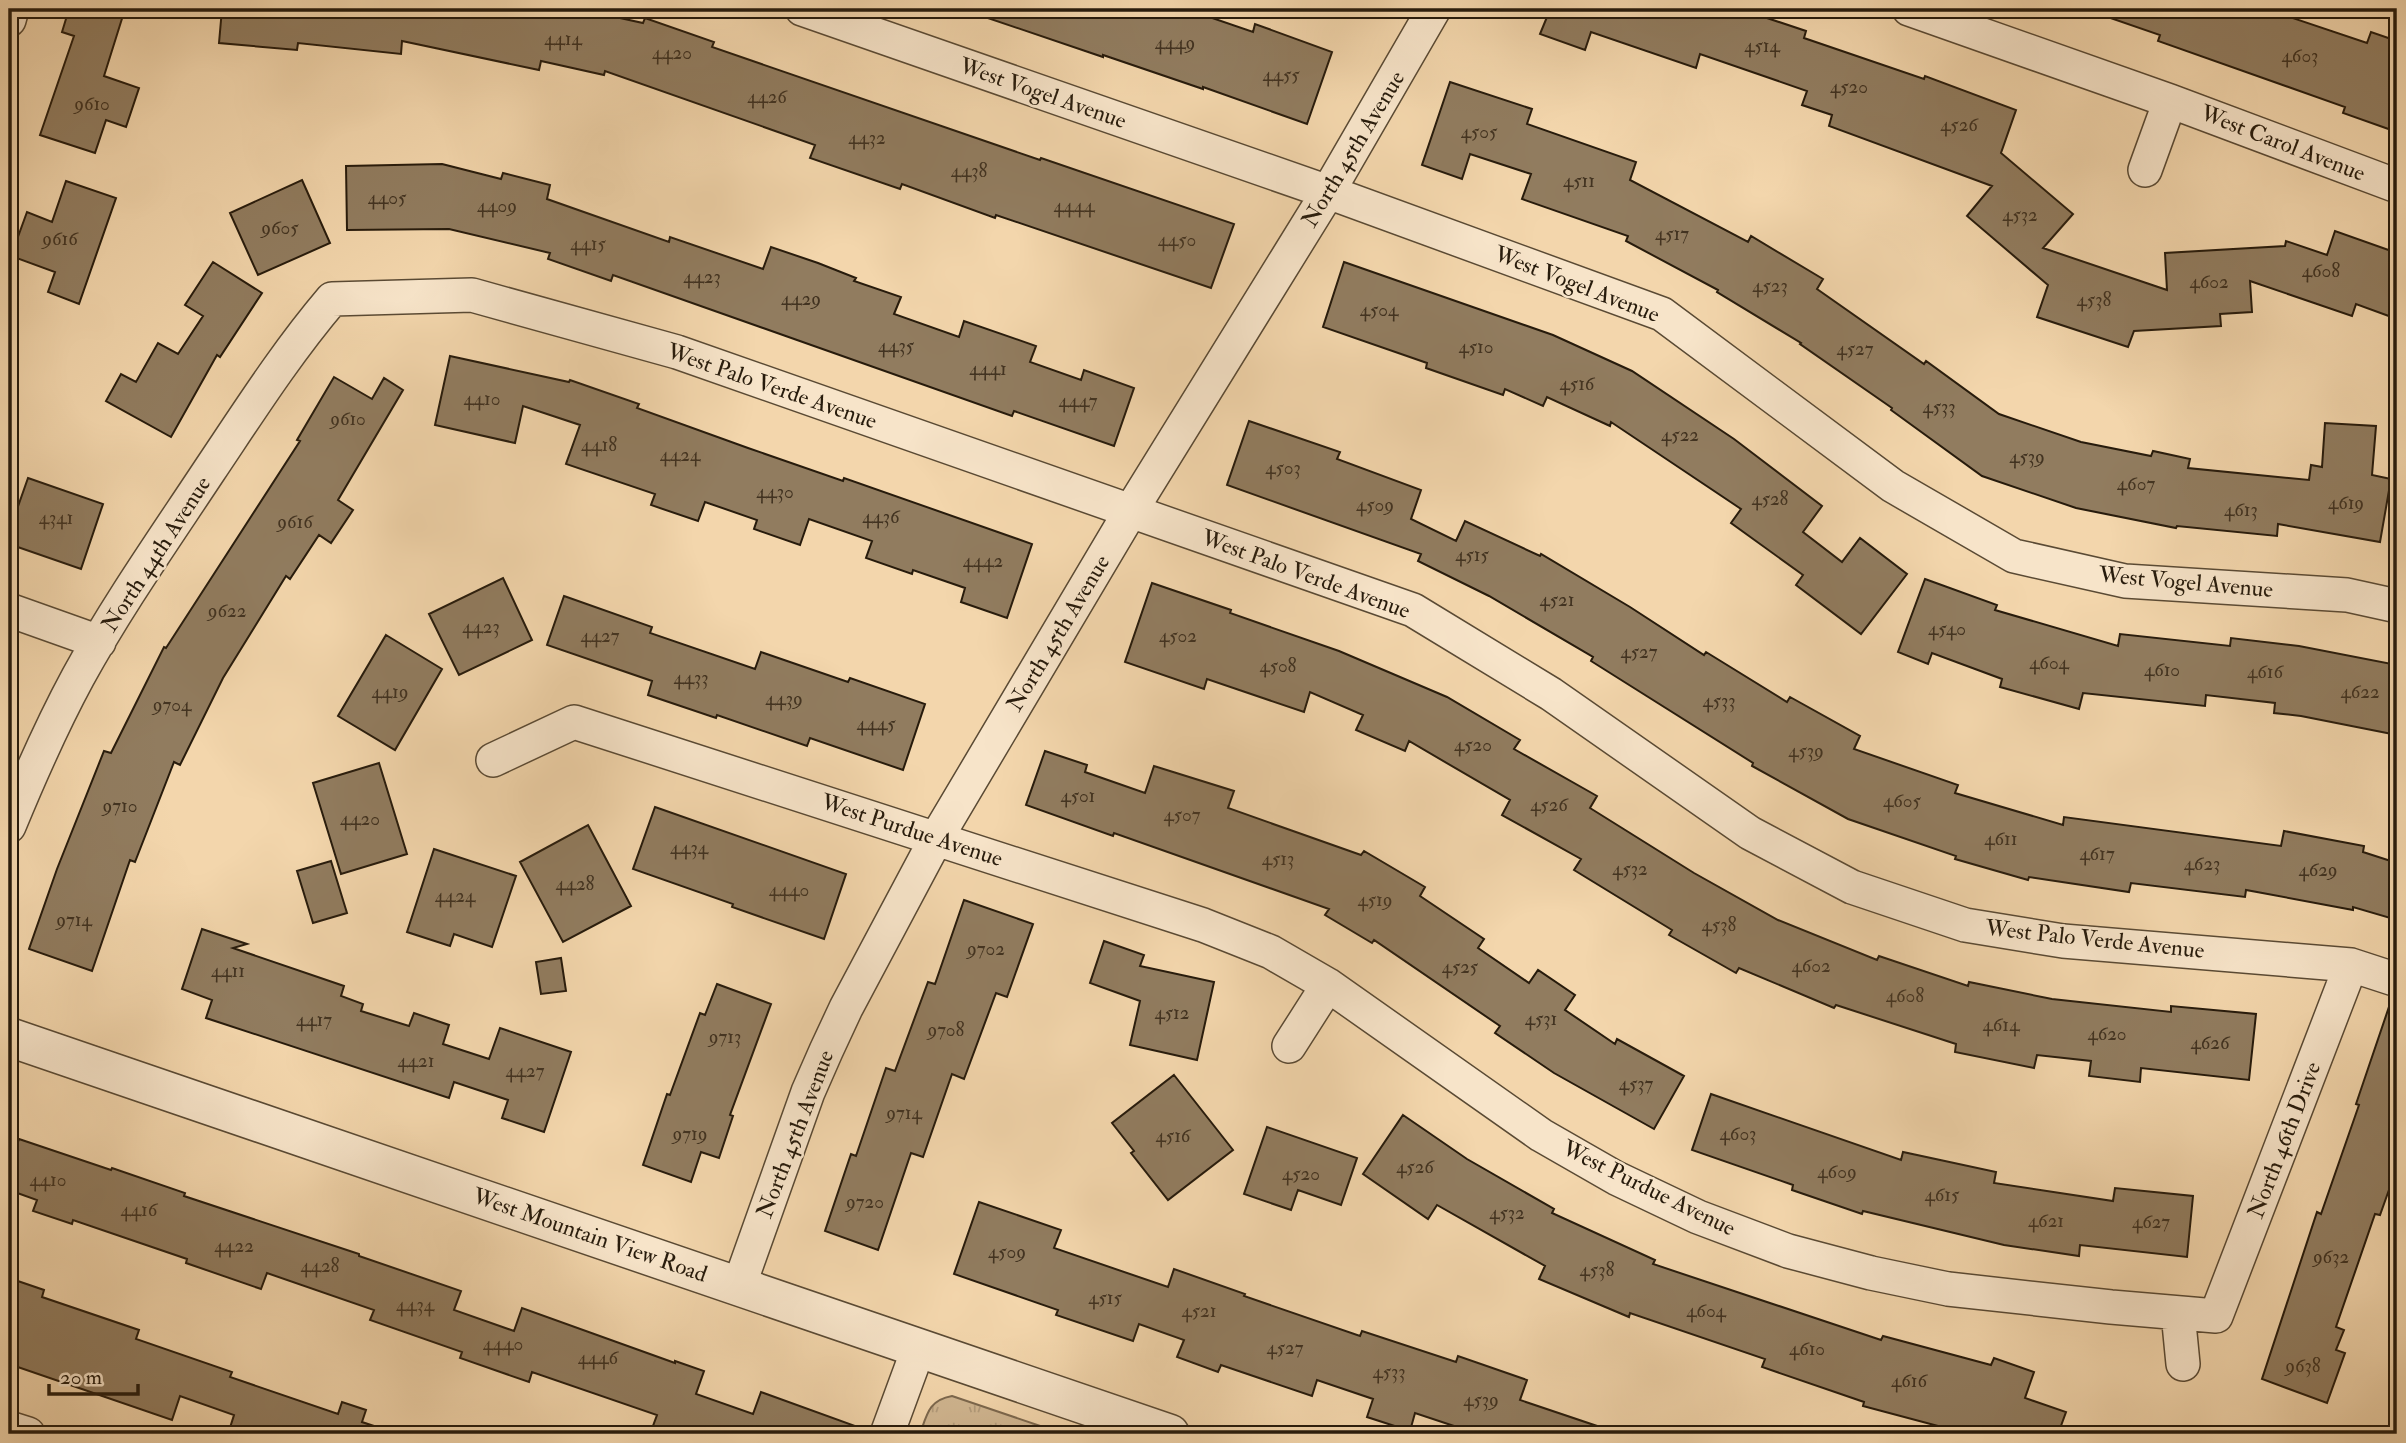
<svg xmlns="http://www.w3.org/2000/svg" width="2406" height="1443" viewBox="0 0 2406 1443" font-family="'IM FELL Double Pica',serif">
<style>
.grass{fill:url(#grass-tufts);stroke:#7c684e;stroke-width:2}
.building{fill:#917c5f;stroke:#271b0c;stroke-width:2}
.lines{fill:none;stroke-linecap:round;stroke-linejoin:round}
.minor-casing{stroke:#5a4a34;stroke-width:36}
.tertiary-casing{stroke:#5a4a34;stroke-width:41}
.minor{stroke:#f7e4c9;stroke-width:33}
.tertiary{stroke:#f7e4c9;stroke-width:38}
.labels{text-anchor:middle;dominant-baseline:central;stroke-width:5;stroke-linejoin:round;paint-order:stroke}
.number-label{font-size:19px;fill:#423321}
.street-label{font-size:23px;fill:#271b0c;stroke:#f7e4c9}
</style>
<defs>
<pattern id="grass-tufts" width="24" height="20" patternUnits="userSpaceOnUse" patternTransform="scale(1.75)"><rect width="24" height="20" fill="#d0b691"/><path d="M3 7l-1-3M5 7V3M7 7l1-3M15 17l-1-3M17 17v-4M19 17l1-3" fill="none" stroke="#b39c7c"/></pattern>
</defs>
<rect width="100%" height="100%" fill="#f3d6ac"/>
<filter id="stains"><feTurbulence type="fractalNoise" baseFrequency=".00286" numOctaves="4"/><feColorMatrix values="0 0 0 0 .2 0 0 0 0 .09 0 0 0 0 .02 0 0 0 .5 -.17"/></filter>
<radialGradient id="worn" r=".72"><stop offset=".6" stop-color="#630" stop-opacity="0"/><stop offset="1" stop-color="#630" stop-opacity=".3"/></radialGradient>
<path class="grass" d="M 952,1396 L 1064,1434 L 920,1434 C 927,1414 929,1400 952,1396 Z"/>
<path class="building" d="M 69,9 L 125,9 L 104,76 L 139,88 L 126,127 L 106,120 L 95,153 L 40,135 L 74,36 L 62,32 Z
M 222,9 L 579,9 L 643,23 L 645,18 L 714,42 L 712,47 L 1040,160 L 1041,158 L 1234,224 L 1211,288 L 996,215 L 995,218 L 902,184 L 900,189 L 810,158 L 815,145 L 605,71 L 604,75 L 541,61 L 539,70 L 402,41 L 401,54 L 298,43 L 297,50 L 219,43 Z
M 973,9 L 1186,9 L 1253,32 L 1255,24 L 1332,52 L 1307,124 L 1203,87 L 1203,89 L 1103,55 L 1103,57 L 973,13 Z
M 1535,9 L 1740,9 L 1806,31 L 1804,38 L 1924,79 L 1925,76 L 2016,110 L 2001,153 L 2073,214 L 2043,248 L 2167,290 L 2165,253 L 2285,246 L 2286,241 L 2327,255 L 2335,231 L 2397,253 L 2397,319 L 2356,304 L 2352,316 L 2250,281 L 2252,312 L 2220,314 L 2221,326 L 2134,331 L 2128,347 L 2037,317 L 2048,285 L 1967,216 L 1992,186 L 1829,126 L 1832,115 L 1802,105 L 1807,91 L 1700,54 L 1696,68 L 1591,32 L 1585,50 L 1540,34 L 1547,17 L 1535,13 Z
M 2096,9 L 2266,9 L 2367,43 L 2371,32 L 2397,41 L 2397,132 L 2343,113 L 2345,107 L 2158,41 L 2160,35 L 2096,13 Z
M 1450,82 L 1532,109 L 1527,124 L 1636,162 L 1630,180 L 1748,242 L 1751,236 L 1823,279 L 1817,289 L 1924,364 L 1926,361 L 1999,414 L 2081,442 L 2151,456 L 2153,451 L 2190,459 L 2188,468 L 2309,480 L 2311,465 L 2322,467 L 2325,423 L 2376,426 L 2372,475 L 2391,479 L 2380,542 L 2278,524 L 2277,536 L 2177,526 L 2176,528 L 2076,508 L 1982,476 L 1891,410 L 1892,408 L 1800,344 L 1801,343 L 1717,292 L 1718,290 L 1626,241 L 1628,236 L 1522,199 L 1531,174 L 1470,154 L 1462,179 L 1422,165 Z
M 442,164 L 501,179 L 503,173 L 550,185 L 547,199 L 669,242 L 670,237 L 763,269 L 771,247 L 818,263 L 856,278 L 854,281 L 901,297 L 894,314 L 959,337 L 964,321 L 1036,346 L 1030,362 L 1081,380 L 1084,370 L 1134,388 L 1114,446 L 1014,411 L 1012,416 L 613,275 L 611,281 L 548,259 L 550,253 L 449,229 L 347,230 L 346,166 Z
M 302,180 L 330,243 L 258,275 L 230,213 Z
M 66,181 L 116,198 L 79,304 L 48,292 L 55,272 L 11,256 L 27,212 L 52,222 Z
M 213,262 L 262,293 L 220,357 L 217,355 L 171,437 L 106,401 L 121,374 L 136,382 L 158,343 L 178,354 L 203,316 L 185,305 Z
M 1344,262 L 1553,335 L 1632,371 L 1734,439 L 1822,506 L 1803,532 L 1842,562 L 1860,538 L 1907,574 L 1861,634 L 1796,585 L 1803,575 L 1731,523 L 1741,509 L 1611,422 L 1610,426 L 1547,397 L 1543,406 L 1505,389 L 1503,395 L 1426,368 L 1427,363 L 1323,327 Z
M 450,356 L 569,382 L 570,380 L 639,404 L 637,408 L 748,448 L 843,481 L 844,478 L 1032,544 L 1007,618 L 961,602 L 965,588 L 913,570 L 912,574 L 866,558 L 872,541 L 809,519 L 800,545 L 754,529 L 757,520 L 705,502 L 698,521 L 651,505 L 655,494 L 566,464 L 580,425 L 523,406 L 515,443 L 435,425 Z
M 334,377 L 372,399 L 384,378 L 403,390 L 338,500 L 353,510 L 331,543 L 319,535 L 290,579 L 286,576 L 223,678 L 180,765 L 174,762 L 135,862 L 130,860 L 92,971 L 29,949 L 57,869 L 104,751 L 111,753 L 164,647 L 166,648 L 300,441 L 297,440 Z
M 1249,421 L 1340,452 L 1337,459 L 1421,490 L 1411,519 L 1456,541 L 1465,521 L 1540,556 L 1541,554 L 1630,607 L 1704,655 L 1706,652 L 1787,702 L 1790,697 L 1860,736 L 1854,749 L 1958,785 L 1955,793 L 2063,825 L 2064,817 L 2281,846 L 2284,831 L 2364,846 L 2363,852 L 2397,863 L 2397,920 L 2353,907 L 2353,910 L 2246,890 L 2245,897 L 2131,883 L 2129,892 L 2029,877 L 2028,880 L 1955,859 L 1956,856 L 1848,819 L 1752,766 L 1753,763 L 1591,661 L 1593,657 L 1489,596 L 1418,561 L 1421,554 L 1227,485 Z
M 28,478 L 103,504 L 81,569 L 9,544 L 9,532 Z
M 503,578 L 532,640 L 459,675 L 429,614 Z
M 1925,579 L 1997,605 L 1995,610 L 2118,646 L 2120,634 L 2230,646 L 2231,638 L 2299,646 L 2397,665 L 2397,735 L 2301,716 L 2274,713 L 2275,703 L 2206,695 L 2205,706 L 2083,693 L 2079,709 L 2000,687 L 2002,679 L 1932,653 L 1928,664 L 1898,652 Z
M 1152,583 L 1231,610 L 1230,613 L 1339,651 L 1447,697 L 1520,740 L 1514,749 L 1597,796 L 1590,808 L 1694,873 L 1778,920 L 1877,960 L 1879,956 L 1968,986 L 1969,982 L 2052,999 L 2171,1012 L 2171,1006 L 2256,1014 L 2249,1080 L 2141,1068 L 2140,1082 L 2089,1076 L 2091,1061 L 2037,1055 L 2034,1068 L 1955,1052 L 1956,1044 L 1836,1005 L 1834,1008 L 1739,968 L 1736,973 L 1669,935 L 1672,930 L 1574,870 L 1581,859 L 1502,815 L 1510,800 L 1409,741 L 1405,751 L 1356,730 L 1363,715 L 1310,692 L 1304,712 L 1207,679 L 1204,689 L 1125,662 Z
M 564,596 L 652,627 L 650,633 L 755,669 L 761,652 L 848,682 L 850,678 L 925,704 L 903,770 L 810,738 L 807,746 L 717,715 L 716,718 L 648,695 L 652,681 L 547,645 Z
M 386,635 L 442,669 L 395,750 L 338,716 Z
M 1045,751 L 1087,765 L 1085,772 L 1145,793 L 1154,766 L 1234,791 L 1228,808 L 1361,855 L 1364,851 L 1425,887 L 1420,896 L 1484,939 L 1478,948 L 1529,983 L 1538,970 L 1575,995 L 1565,1010 L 1615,1044 L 1617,1039 L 1684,1076 L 1654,1129 L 1554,1073 L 1495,1033 L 1500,1026 L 1374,940 L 1372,943 L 1325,915 L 1329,909 L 1114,833 L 1113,836 L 1026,805 Z
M 379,763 L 407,854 L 341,874 L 313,783 Z
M 655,807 L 846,874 L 824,939 L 732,907 L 733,904 L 633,869 Z
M 588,825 L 631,906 L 563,942 L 520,862 Z
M 434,849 L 516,876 L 492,947 L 454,934 L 450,946 L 407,932 Z
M 331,861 L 347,913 L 313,923 L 297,871 Z
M 964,900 L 1033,924 L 1007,997 L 996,993 L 964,1079 L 952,1074 L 923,1157 L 911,1153 L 878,1250 L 825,1231 L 851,1154 L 856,1156 L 886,1068 L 895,1071 L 928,982 L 935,984 Z
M 202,929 L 247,944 L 233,948 L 344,986 L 341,996 L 363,1004 L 361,1011 L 409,1026 L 414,1013 L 449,1025 L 443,1044 L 489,1059 L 500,1028 L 571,1052 L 544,1132 L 502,1118 L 508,1100 L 454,1082 L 449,1098 L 206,1018 L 212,1000 L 182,989 Z
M 1104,941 L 1144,955 L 1140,966 L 1214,982 L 1197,1060 L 1130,1045 L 1140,1001 L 1090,983 Z
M 561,958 L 566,991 L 541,994 L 536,962 Z
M 717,984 L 771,1004 L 730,1115 L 733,1116 L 719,1158 L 701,1152 L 691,1182 L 643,1165 L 667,1094 L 670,1095 L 700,1013 L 705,1015 Z
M 2392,998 L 2397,999 L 2397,1190 L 2390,1187 L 2380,1215 L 2375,1214 L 2336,1327 L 2344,1330 L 2336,1350 L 2345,1353 L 2327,1403 L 2262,1379 L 2317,1212 L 2321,1214 L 2359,1105 L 2356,1104 Z
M 1174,1075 L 1233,1150 L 1168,1200 L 1131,1153 L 1134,1151 L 1112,1123 Z
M 1711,1094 L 1901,1160 L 1903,1152 L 1996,1172 L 1994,1183 L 2113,1201 L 2115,1188 L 2193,1196 L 2187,1257 L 2080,1245 L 2079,1256 L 2004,1245 L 1863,1211 L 1862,1214 L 1792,1190 L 1793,1185 L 1692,1150 Z
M 1403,1115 L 1467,1159 L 1554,1209 L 1552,1213 L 1655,1260 L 1653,1264 L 1881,1340 L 1883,1336 L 1991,1365 L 1994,1358 L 2034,1372 L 2025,1398 L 2066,1412 L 2058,1434 L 1968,1434 L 1863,1406 L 1864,1402 L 1762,1367 L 1765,1359 L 1630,1313 L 1629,1317 L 1539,1279 L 1545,1266 L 1437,1205 L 1428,1219 L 1363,1174 Z
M 1267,1127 L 1357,1158 L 1341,1205 L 1298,1190 L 1291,1210 L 1244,1194 Z
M 19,1139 L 111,1170 L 112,1168 L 185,1193 L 184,1196 L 359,1254 L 359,1256 L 461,1291 L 454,1310 L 514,1331 L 522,1308 L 675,1363 L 675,1361 L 704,1371 L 696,1394 L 753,1414 L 761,1392 L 869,1431 L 868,1434 L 650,1434 L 657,1415 L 532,1372 L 529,1382 L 460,1358 L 462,1352 L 370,1320 L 374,1310 L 267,1273 L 261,1289 L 186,1263 L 187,1259 L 73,1220 L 72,1224 L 33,1211 L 37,1200 L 9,1190 L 9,1169 Z
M 979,1202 L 1061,1230 L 1054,1248 L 1168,1287 L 1174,1269 L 1245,1294 L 1244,1296 L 1360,1336 L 1362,1331 L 1456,1362 L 1458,1356 L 1527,1380 L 1520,1400 L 1609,1430 L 1608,1434 L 1462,1434 L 1463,1429 L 1415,1413 L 1410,1431 L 1367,1417 L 1373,1399 L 1317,1380 L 1312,1396 L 1221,1365 L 1218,1372 L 1177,1357 L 1184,1340 L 1139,1324 L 1133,1341 L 1056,1315 L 1058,1310 L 954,1274 Z
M 9,1278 L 44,1290 L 42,1297 L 139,1330 L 136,1339 L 232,1372 L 230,1377 L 338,1414 L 342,1402 L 366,1410 L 362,1422 L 386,1430 L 385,1434 L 228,1434 L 234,1415 L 180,1396 L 172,1420 L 9,1364 Z"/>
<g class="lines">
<g class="minor-casing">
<path id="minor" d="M 802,9 L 1328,192 L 1662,314 L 1893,486 L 2014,556 L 2125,581 L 2347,595 L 2397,606
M 1909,9 L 2170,101 L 2397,186
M 9,20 L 12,9
M 2145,170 L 2170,101
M 9,610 L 99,642
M 493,760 L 574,722 L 1203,925 L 1271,952 L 1328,985 L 1541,1135 L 1616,1178 L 1698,1217 L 1788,1251 L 1871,1273 L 1948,1289 L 2111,1307 L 2216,1316 L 2351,965
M 9,826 C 30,775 52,725 78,677 C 117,606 164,539 209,471 C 248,413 286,353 332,299 L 472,295 L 677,352 L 1413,610 L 1551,694 L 1750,833 L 1852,887 L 1965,925 L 2063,941 L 2351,965 L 2397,980
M 1289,1046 L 1328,985
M 739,1286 L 808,1092 L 826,1051 L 846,1008 L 937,837 L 1130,512 L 1328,192 L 1434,9
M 2178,1313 L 2183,1364
M 9,1428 L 28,1434
M 887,1434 L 919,1347"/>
</g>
<g class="tertiary-casing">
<path id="tertiary" d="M 9,1037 L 1170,1434"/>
</g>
<use href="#minor" class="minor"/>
<use href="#tertiary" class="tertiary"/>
</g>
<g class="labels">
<g class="number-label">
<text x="563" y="39">4414</text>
<text x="1175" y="43">4449</text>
<text x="1762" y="46">4514</text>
<text x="672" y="53">4420</text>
<text x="2300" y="56">4603</text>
<text x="1281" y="75">4455</text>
<text x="1849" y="87">4520</text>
<text x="767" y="97">4426</text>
<text x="92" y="104">9610</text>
<text x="1959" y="125">4526</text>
<text x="1479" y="132">4505</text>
<text x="867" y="138">4432</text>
<text x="969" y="171">4438</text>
<text x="1579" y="181">4511</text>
<text x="387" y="198">4405</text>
<text x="497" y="206">4409</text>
<text x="1074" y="206">4444</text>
<text x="2020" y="215">4532</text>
<text x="280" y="228">9605</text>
<text x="1672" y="234">4517</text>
<text x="60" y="239">9616</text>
<text x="1177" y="240">4450</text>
<text x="588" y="244">4415</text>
<text x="2321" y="271">4608</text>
<text x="702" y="277">4423</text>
<text x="2209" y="282">4602</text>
<text x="1770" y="286">4523</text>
<text x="801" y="299">4429</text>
<text x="2094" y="300">4538</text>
<text x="1379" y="310">4504</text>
<text x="896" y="346">4435</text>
<text x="1476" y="347">4510</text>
<text x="1855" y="349">4527</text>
<text x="988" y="369">4441</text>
<text x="1577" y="384">4516</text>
<text x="482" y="399">4410</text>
<text x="1078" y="401">4447</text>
<text x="1939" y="407">4533</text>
<text x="348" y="419">9610</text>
<text x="1680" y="435">4522</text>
<text x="599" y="445">4418</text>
<text x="680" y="455">4424</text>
<text x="2027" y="457">4539</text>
<text x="1283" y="468">4503</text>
<text x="2136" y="484">4607</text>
<text x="775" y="492">4430</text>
<text x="1770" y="499">4528</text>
<text x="2346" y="503">4619</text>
<text x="1375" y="505">4509</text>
<text x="2241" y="510">4613</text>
<text x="881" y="517">4436</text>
<text x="56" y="518">4341</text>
<text x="295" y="522">9616</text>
<text x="1472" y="555">4515</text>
<text x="983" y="561">4442</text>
<text x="1557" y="600">4521</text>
<text x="227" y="611">9622</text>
<text x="481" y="627">4423</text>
<text x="1947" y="629">4540</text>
<text x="600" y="636">4427</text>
<text x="1178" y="636">4502</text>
<text x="1639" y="652">4527</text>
<text x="2049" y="663">4604</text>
<text x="1278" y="666">4508</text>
<text x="2162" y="670">4610</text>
<text x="2265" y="672">4616</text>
<text x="691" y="678">4433</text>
<text x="390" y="692">4419</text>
<text x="2360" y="692">4622</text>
<text x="784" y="699">4439</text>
<text x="1719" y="701">4533</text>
<text x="172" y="705">9704</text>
<text x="876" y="724">4445</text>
<text x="1473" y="745">4520</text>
<text x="1806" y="751">4539</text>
<text x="1078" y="796">4501</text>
<text x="1902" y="801">4605</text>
<text x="1549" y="805">4526</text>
<text x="120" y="806">9710</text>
<text x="1182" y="815">4507</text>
<text x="360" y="819">4420</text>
<text x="2001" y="839">4611</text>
<text x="689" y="848">4434</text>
<text x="2097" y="854">4617</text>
<text x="1278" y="859">4513</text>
<text x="2202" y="864">4623</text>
<text x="1630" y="869">4532</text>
<text x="2318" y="870">4629</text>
<text x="575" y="884">4428</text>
<text x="789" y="890">4440</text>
<text x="455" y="896">4424</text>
<text x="1375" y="900">4519</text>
<text x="74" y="920">9714</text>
<text x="1719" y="925">4538</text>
<text x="986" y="949">9702</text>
<text x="1811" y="966">4602</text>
<text x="1460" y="967">4525</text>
<text x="228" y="971">4411</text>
<text x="1905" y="996">4608</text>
<text x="1172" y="1013">4512</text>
<text x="1541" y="1019">4531</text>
<text x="314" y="1020">4417</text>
<text x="2001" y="1025">4614</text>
<text x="946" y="1030">9708</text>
<text x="2107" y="1034">4620</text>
<text x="725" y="1037">9713</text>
<text x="2210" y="1043">4626</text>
<text x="416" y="1061">4421</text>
<text x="525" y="1071">4427</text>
<text x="1636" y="1084">4537</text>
<text x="904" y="1113">9714</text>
<text x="690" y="1134">9719</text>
<text x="1738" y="1134">4603</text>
<text x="1173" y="1136">4516</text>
<text x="1415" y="1167">4526</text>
<text x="1837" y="1172">4609</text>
<text x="1301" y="1174">4520</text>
<text x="48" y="1180">4410</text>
<text x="1942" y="1195">4615</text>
<text x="865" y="1202">9720</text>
<text x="139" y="1210">4416</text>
<text x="1507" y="1213">4532</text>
<text x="2046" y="1221">4621</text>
<text x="2151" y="1222">4627</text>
<text x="234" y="1246">4422</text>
<text x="1007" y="1252">4509</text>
<text x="2331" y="1257">9632</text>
<text x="320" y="1266">4428</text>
<text x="1597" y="1270">4538</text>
<text x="1105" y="1298">4515</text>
<text x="415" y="1305">4434</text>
<text x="1199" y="1311">4521</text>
<text x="1706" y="1311">4604</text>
<text x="503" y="1344">4440</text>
<text x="1285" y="1348">4527</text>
<text x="1807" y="1349">4610</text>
<text x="598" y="1358">4446</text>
<text x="2303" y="1366">9638</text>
<text x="1389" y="1372">4533</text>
<text x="1909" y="1381">4616</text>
<text x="1481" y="1400">4539</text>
</g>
<g class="street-label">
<text transform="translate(1043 93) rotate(19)">West Vogel Avenue</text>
<text transform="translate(2283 143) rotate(21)">West Carol Avenue</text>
<text transform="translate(1353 149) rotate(-59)">North 45th Avenue</text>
<text transform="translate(1577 284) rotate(21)">West Vogel Avenue</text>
<text transform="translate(772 386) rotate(19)">West Palo Verde Avenue</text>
<text transform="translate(156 554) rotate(-57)">North 44th Avenue</text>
<text transform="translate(1306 574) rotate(20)">West Palo Verde Avenue</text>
<text transform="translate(2186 582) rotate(5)">West Vogel Avenue</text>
<text transform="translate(1058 633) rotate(-59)">North 45th Avenue</text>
<text transform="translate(912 830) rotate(18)">West Purdue Avenue</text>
<text transform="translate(2095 939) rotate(6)">West Palo Verde Avenue</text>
<text transform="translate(795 1134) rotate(-69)">North 45th Avenue</text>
<text transform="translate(2284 1140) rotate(-69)">North 46th Drive</text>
<text transform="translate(1649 1188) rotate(26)">West Purdue Avenue</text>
<text transform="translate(590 1235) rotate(19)">West Mountain View Road</text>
</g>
</g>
<rect width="2406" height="1443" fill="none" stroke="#f3d6ac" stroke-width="35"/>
<rect x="10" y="10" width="2385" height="1422" fill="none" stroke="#271b0c" stroke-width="3.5"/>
<rect x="18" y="18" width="2371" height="1408" fill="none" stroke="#271b0c" stroke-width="2"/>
<path d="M49 1384v10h89v-10" fill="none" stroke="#271b0c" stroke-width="3.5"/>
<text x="60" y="1384" font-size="21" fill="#271b0c" stroke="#f7e4c9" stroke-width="5" paint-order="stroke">20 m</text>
<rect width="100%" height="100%" filter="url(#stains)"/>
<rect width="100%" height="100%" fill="url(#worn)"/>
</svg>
